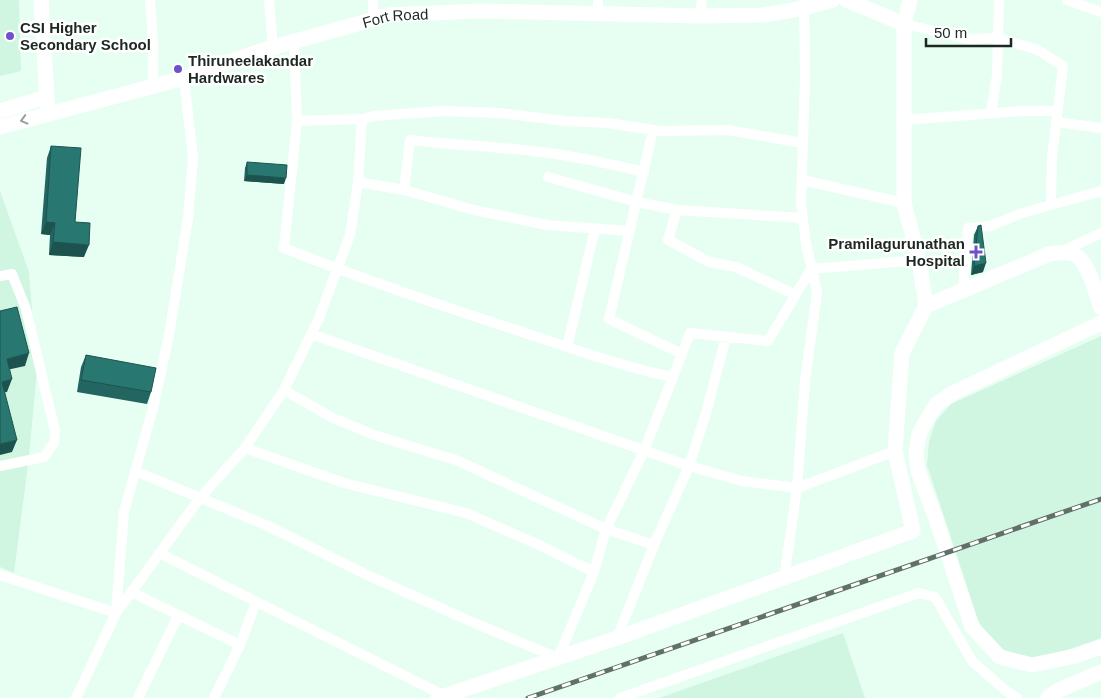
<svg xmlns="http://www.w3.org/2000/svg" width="1101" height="698" viewBox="0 0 1101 698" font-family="Helvetica,sans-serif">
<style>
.built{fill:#d0f6e2}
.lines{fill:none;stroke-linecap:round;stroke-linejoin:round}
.street{stroke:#fff;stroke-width:10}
.secondary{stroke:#fff;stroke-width:15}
.rail-casing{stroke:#617168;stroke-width:5}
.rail{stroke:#fff;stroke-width:3;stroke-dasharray:9;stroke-linecap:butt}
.wall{fill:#236661}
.shaded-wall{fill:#1d534f}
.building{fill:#297771;stroke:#1d534f}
.oneway{stroke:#999e9c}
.poi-dot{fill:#7151cb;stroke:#fff;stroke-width:2}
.labels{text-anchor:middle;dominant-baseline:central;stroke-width:5;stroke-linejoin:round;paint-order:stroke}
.street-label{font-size:15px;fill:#1d2822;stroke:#fff}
.poi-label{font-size:15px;font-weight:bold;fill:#1d2822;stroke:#fff;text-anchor:start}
</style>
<rect width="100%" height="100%" fill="#e7fff2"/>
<path class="built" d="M 0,0 L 19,0 L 21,71 L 0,76 Z
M 0,191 L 29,272 L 37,370 L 29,457 L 14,573 L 0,567 Z
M 1101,336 L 1101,638 L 1042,659 L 1021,657 L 1002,649 L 987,636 L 978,620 L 927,465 L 929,441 L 936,421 L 951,404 Z
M 843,633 L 865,698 L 659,698 Z"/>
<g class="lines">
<path class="street" d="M 150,0 L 153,42 L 153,86
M 269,0 L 273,48
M 1067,0 L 1101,12
M 598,14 L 598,0
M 700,16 L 702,0
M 373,19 L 373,0
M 904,24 L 968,39 L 998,38 L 1038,50 L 1063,66 L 1052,157 L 1051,205
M 294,42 L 297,121 L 362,119 L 374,116 L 443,111 L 500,113 L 565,121 L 608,123 L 660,131 L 728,130 L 803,143
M 991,113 L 997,75 L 999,0
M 905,120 L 1022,111 L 1057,111
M 297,121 L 284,248 C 359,278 436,304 513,329 C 566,346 618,366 673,377
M 1056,122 L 1101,128
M 653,130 L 609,319 L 682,354
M 548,177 L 637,202 L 677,210 L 803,218
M 802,180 L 904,203
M 358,182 L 404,190 L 474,210 L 547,225 L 630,231
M 404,190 L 410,140 C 450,145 491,146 532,151 C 570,155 607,163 644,172
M 677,210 L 668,240 L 709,262 L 736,267 L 796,295
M 1061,252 L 1101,233
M 0,276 L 12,274 L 26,309 L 55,431 L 54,443 L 44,457 L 0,466
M 963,289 L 968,228 L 990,226 L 1022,213 L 1101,191
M 311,334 L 689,466 L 742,481 L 797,488 L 895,451
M 567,347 L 595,229
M 284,390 L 331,417 L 374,435 L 456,460 L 606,529 L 654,545
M 245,448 L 344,483 L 466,513 L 537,544 L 594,572
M 135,471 L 266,525 L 365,574 L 472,622 L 558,658 L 594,572 L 606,529 L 644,451 L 690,333 L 768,341 L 811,269 L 919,260
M 159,553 L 445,696
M 0,575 L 116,613
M 784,579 L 797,488 L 805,381 L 817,292 L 806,244 L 801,203 L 805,78 L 804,0
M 131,592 L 240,645
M 116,612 L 124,512 L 153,408 L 169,335 L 188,218 L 193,158 L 184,78
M 617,638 L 654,545 L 689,466 L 706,413 L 726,337
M 76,698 L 116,613 L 200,498 L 245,448 L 284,390 L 319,318 L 350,235 L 358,182 L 362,119
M 138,698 L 178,616
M 214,698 L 240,645 L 256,602
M 620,698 L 919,593 L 935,597 L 972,661 L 1005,690 L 1017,698"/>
<g class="secondary">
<path d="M 41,0 L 48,114"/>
<path d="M 846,0 L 904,24"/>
<path d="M 910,0 L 904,24 L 904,203 L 919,260 L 926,306"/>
<path d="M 0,111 L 47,97"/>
<path id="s1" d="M 0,127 L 184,78 L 260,51 L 389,15 L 481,11 L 700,16 L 764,15 L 804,8 L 833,0"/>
<path d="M 1101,323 L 953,393 L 936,405 L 926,421 L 919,434 L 916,454 L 918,471 L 936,519 L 972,627 L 1000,657 L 1032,665 L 1075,656 L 1101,647"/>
<path d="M 438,698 L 617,638 L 913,531 L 895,451 L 902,353 L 926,306 L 1049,254 C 1056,253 1066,252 1073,254 C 1088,258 1096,295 1101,308"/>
<path d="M 1048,698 L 1057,691 L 1101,672"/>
</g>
<g class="rail-casing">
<path id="rail" d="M 528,698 L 1101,499"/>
</g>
<use href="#rail" class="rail"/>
</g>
<path class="wall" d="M 51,146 L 75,222 L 84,257 L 49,255 L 50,235 L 41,234 L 47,158 Z
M 247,162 L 284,184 L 244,181 L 245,168 Z
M 978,226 L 983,272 L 971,275 L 974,235 Z
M 86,355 L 151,392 L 147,404 L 77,392 L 81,367 Z"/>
<path class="shaded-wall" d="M 247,175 L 286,178 L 284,184 L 244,181 Z
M 46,222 L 55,223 L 50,235 L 41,234 Z
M 53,242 L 89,245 L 84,257 L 49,255 Z
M 986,263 L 983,272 L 971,275 L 974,266 Z
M 29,353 L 25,366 L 2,371 L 7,359 Z
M 12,379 L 7,392 L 0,393 L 2,382 Z
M 17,440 L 12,452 L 0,455 L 0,444 Z"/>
<path class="building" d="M 51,146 L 81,148 L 75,222 L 90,223 L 89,245 L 53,242 L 55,223 L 46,222 Z
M 247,162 L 287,165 L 286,178 L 247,175 Z
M 981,225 L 986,263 L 974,266 L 978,226 Z
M 17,307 L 29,353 L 7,359 L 12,379 L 2,382 L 17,440 L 0,444 L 0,311 Z
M 86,355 L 156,368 L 151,392 L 81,380 Z"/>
<defs><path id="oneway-chevron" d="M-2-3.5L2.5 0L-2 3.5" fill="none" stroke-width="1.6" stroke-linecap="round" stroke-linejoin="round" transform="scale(1.25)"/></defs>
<use class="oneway" href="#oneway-chevron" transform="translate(24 120) rotate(165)"/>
<g class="poi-dot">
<circle cx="10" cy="36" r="5"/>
<circle cx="178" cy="69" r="5"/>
<path d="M973.5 244.5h5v5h5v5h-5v5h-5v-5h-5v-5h5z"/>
</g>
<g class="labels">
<g class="street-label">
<text stroke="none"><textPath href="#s1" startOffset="411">Fort Road</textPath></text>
</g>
<g class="poi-label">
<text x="20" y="27">CSI Higher<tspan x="20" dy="17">Secondary School</tspan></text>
<text x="188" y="60">Thiruneelakandar<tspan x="188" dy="17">Hardwares</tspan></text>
<text x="965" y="243" text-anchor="end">Pramilagurunathan<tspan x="965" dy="17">Hospital</tspan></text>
</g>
</g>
<path d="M926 38v8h85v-8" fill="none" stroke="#1d2822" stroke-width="2.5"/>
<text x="934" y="38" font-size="15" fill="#1d2822" stroke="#ffffff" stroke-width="4" paint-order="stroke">50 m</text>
</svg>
